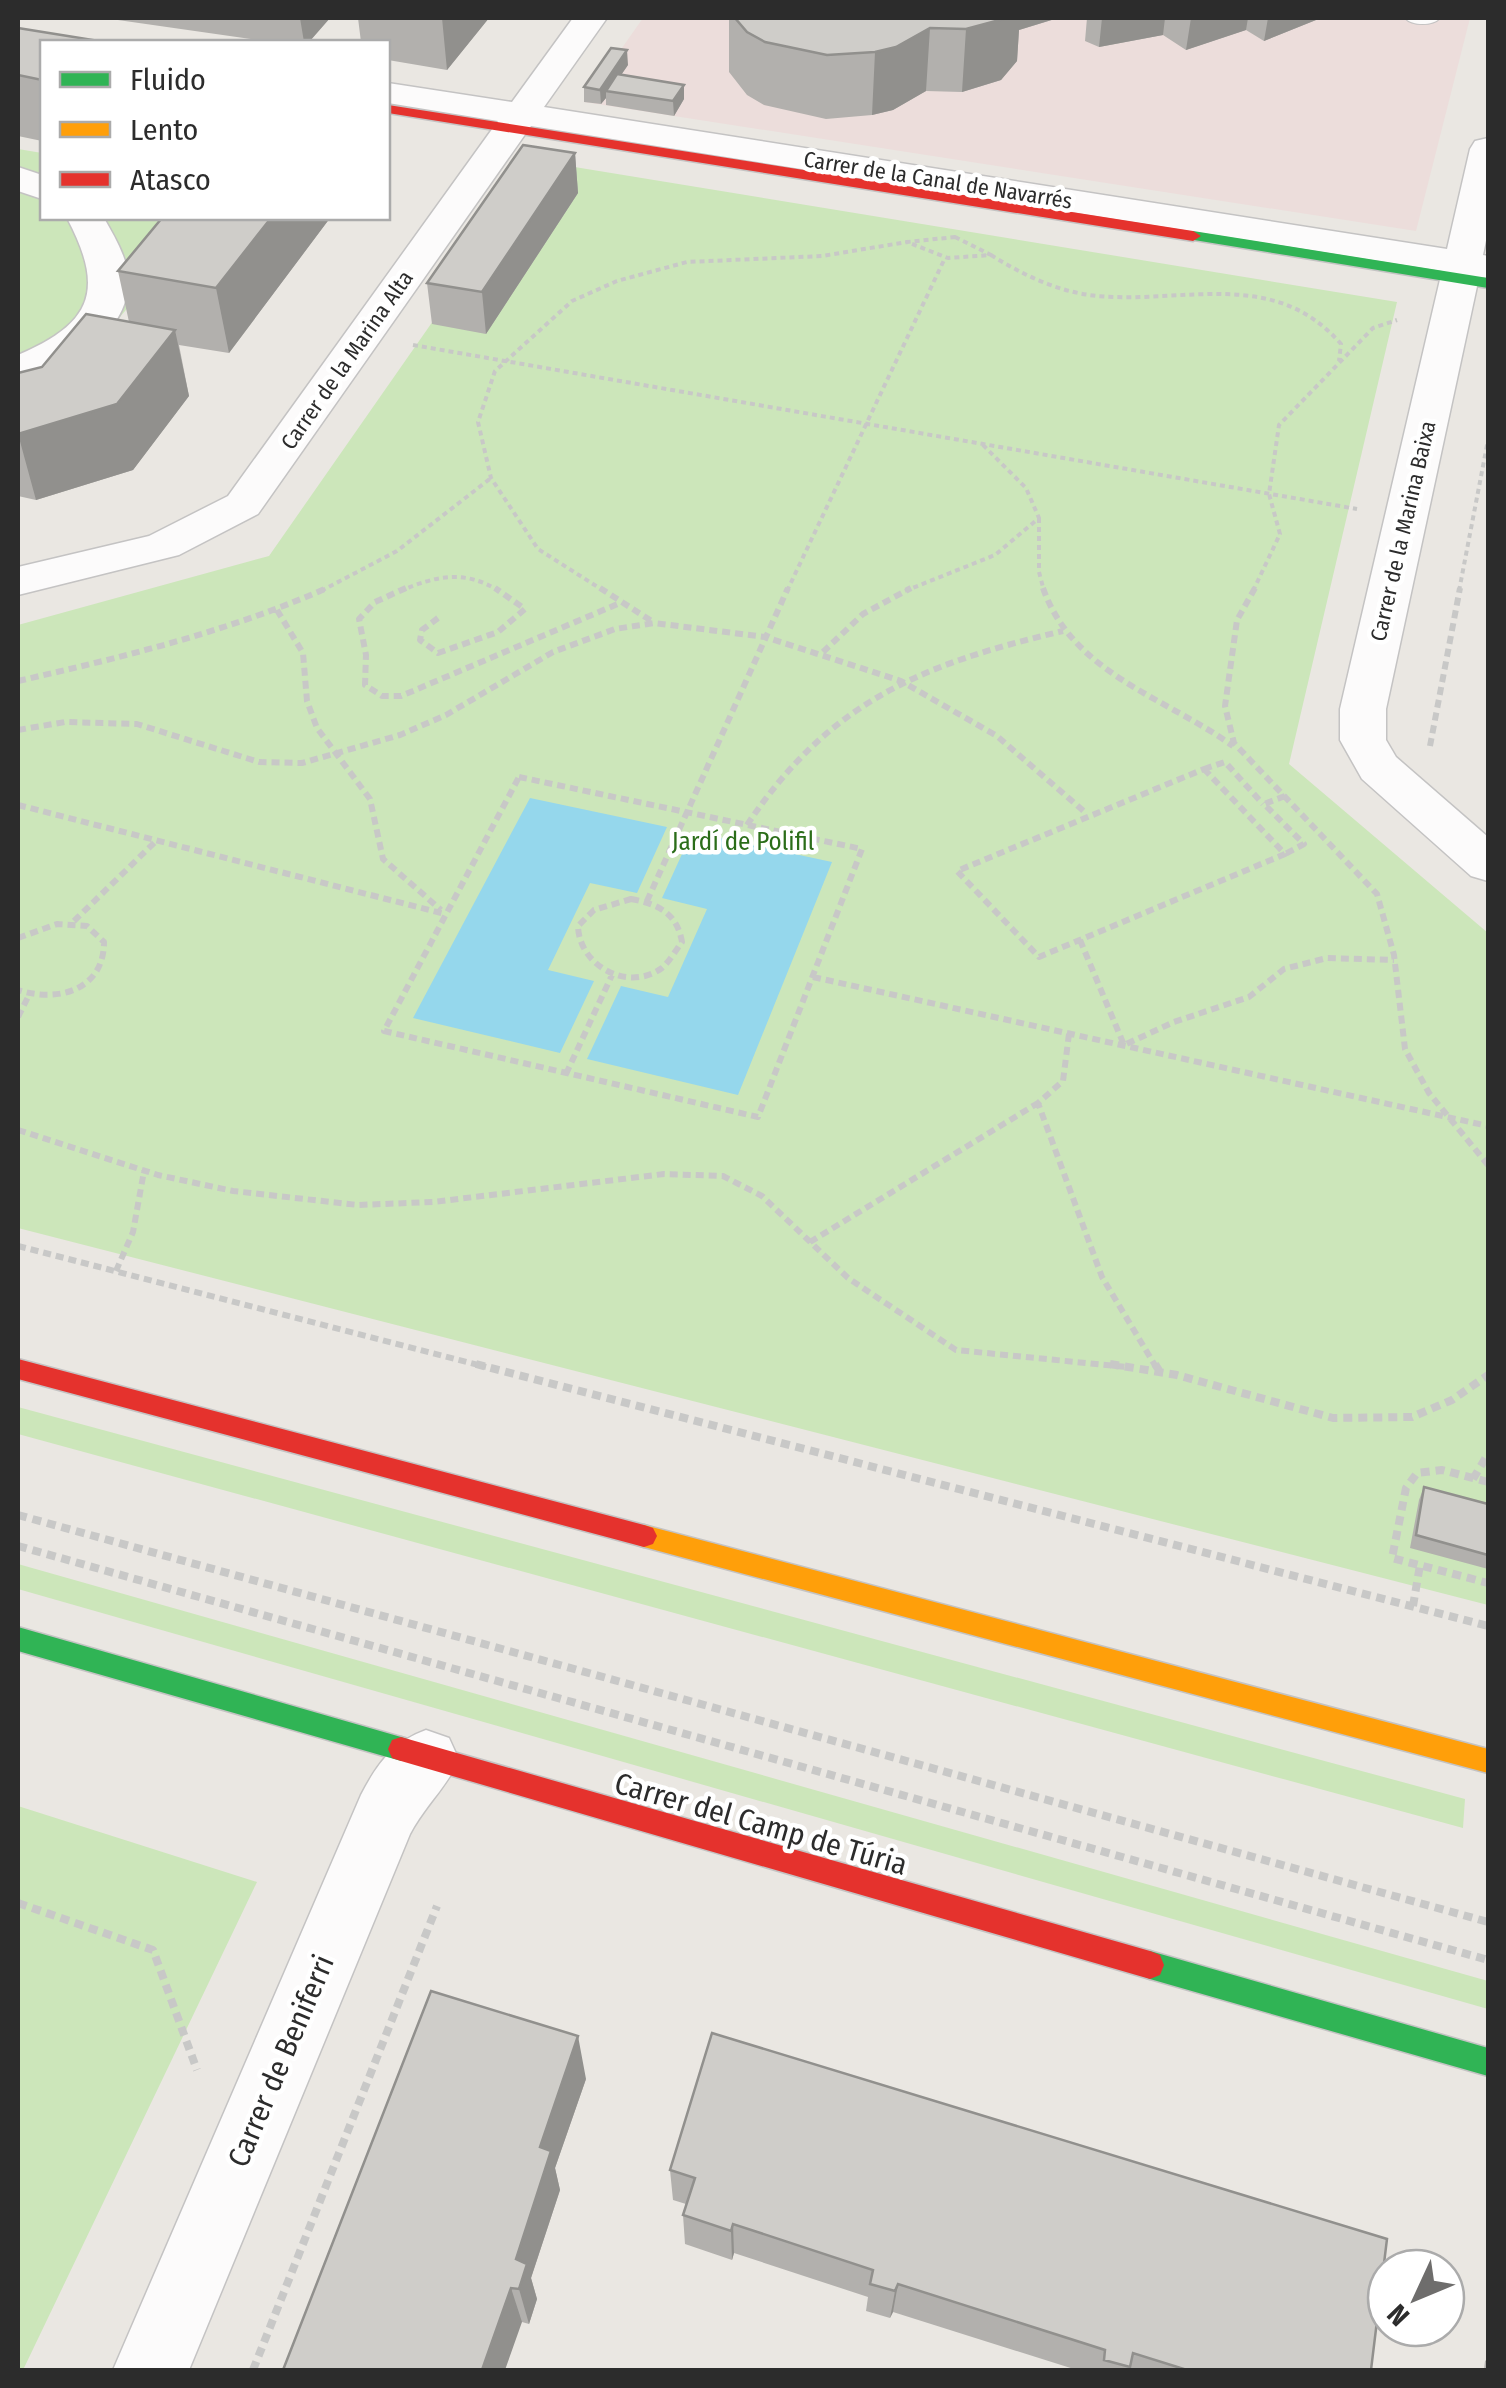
<svg xmlns="http://www.w3.org/2000/svg" width="1506" height="2388" viewBox="0 0 1506 2388" font-family="'Fira Sans Condensed',sans-serif">
<style>
.medical{fill:#ecdddb}
.green{fill:#cce6ba}
.water{fill:#95d7ec}
.lines{fill:none;stroke-linecap:round;stroke-linejoin:round}
.lane-casing{stroke:#c4c3c3;stroke-width:2}
.street-casing{stroke:#c4c3c3;stroke-width:3}
.fast-casing{stroke:#c4c3c3;stroke-width:3}
.slow-casing{stroke:#c4c3c3;stroke-width:3}
.jam-casing{stroke:#c4c3c3;stroke-width:3}
.path-far2{stroke:#c8c8c7;stroke-width:4;stroke-dasharray:5 4;stroke-linecap:butt}
.path-far1{stroke:#c8c8c7;stroke-width:6;stroke-dasharray:8 5;stroke-linecap:butt}
.path{stroke:#c8c8c7;stroke-width:8;stroke-dasharray:9 6;stroke-linecap:butt}
.lane{fill:#fcfbfb;fill-rule:evenodd}
.street{fill:#fcfbfb;fill-rule:evenodd}
.fast{fill:#30b455;fill-rule:evenodd}
.slow{fill:#ff9f0a;fill-rule:evenodd}
.jam{fill:#e5322d;fill-rule:evenodd}
.wall{fill:#b2b0ad}
.shaded-wall{fill:#91908d}
.building{fill:#cfcdc9;stroke:#91908d;stroke-width:2.5}
.labels{text-anchor:middle;dominant-baseline:central;stroke-width:9;stroke-linejoin:round;paint-order:stroke}
.far-street-label{font-size:22px;fill:#2c2c2c;stroke:#fff}
.park-label{font-size:25px;fill:#2b6d19;stroke:#fff}
.near-street-label{font-size:30px;fill:#2c2c2c;stroke:#fff}
</style>
<rect width="100%" height="100%" fill="#eae7e2"/>
<path class="medical" d="M 643,18 L 1470,18 L 1416,231 L 584,102 Z"/>
<path class="green" d="M 18,149 L 42,153 L 42,218 L 204,218 L 35,417 L 18,414 Z
M 544,162 L 1397,302 L 1289,764 L 1488,933 L 1488,1605 L 18,1228 L 18,625 L 269,556 Z
M 18,1407 L 1465,1799 L 1463,1828 L 18,1434 Z
M 18,1564 L 1488,1981 L 1488,2009 L 18,1589 Z
M 18,1806 L 257,1882 L 23,2370 L 18,2370 Z"/>
<path class="water" d="M 530,798 L 667,827 L 637,893 L 590,883 L 548,970 L 594,981 L 560,1053 L 413,1018 Z
M 692,832 L 832,862 L 738,1095 L 587,1059 L 621,986 L 668,997 L 707,909 L 662,898 Z"/>
<g class="lines">
<g class="lane-casing">
<path id="lane" d="M 1405,18 L 1440,18 C 1433,26 1412,26 1405,18 Z"/>
</g>
<g class="street-casing">
<path id="street" d="M 573,18 L 607,18 L 544,107 L 1447,249 L 1470,149 L 1475,141 L 1488,138 L 1488,231 L 1483,255 L 1488,256 L 1488,278 L 1479,277 L 1386,709 L 1386,740 L 1396,757 L 1488,837 L 1488,881 L 1471,876 L 1362,779 L 1340,740 L 1340,709 L 1442,271 L 531,126 L 258,514 L 179,555 L 18,595 L 18,567 L 149,536 L 228,496 L 498,121 L 388,103 L 388,83 L 512,102 Z
M 18,167 L 42,175 L 42,199 L 18,191 Z
M 67,218 L 104,218 C 114,236 126,255 128,276 C 132,334 66,370 18,381 L 18,355 C 93,323 105,290 67,218 Z
M 426,1730 L 449,1738 L 459,1760 C 446,1788 424,1807 410,1834 L 189,2370 L 113,2370 L 361,1795 C 377,1764 393,1742 426,1730 Z"/>
</g>
<g class="fast-casing">
<path id="fast" d="M 1193,231 L 1488,278 L 1488,288 L 1188,239 L 1185,236 Z
M 18,1627 L 401,1737 L 410,1740 L 414,1749 L 410,1758 L 401,1761 L 18,1651 Z
M 1150,1951 L 1488,2048 L 1488,2076 L 1150,1979 L 1140,1975 L 1136,1965 L 1140,1955 Z"/>
</g>
<g class="slow-casing">
<path id="slow" d="M 644,1525 L 1488,1749 L 1488,1773 L 644,1547 L 635,1544 L 631,1536 L 635,1528 Z"/>
</g>
<g class="jam-casing">
<path id="jam" d="M 388,105 L 1193,231 L 1201,236 L 1193,241 L 388,113 Z
M 18,1359 L 644,1525 L 653,1528 L 657,1536 L 653,1544 L 644,1547 L 18,1379 Z
M 401,1737 L 1150,1951 L 1160,1955 L 1164,1965 L 1160,1975 L 1150,1979 L 401,1761 L 392,1758 L 388,1749 L 392,1740 Z"/>
</g>
<path class="path-far2" d="M 955,237 L 991,255 L 948,258 L 907,242 Z
M 991,255 C 1023,275 1058,292 1097,296 C 1186,304 1274,267 1341,344 L 1339,361
M 413,345 L 1357,509
M 1039,518 L 1039,572 L 1044,591
M 321,591 L 397,551 L 491,478
M 400,591 C 436,576 464,569 499,591
M 604,591 L 538,549 L 491,478 L 478,422 L 495,371 L 572,301 L 617,281 L 687,262 L 822,256 L 907,242
M 787,591 L 945,258
M 905,591 L 995,555 L 1039,518 L 1026,488 L 982,444
M 1253,591 L 1280,534 L 1269,494 L 1279,425 L 1373,328 L 1397,320
M 1459,591 L 1488,440"/>
<path class="path-far1" d="M 406,588 L 375,602 L 359,619 L 366,655 L 365,685 L 382,696 L 401,696 L 620,603
M 600,588 L 653,622
M 1043,588 C 1073,674 1165,697 1233,746
M 1255,588 L 1237,620 L 1225,706 L 1234,743 L 1377,894 L 1394,955 L 1405,1049 L 1429,1093 L 1488,1165
M 277,610 L 303,653 L 307,701 L 317,728 L 370,799 L 383,859 L 441,910
M 438,618 L 422,630 L 420,640 L 438,653 L 498,632 L 525,609 L 495,588
M 823,652 L 863,614 L 911,588
M 18,681 C 123,657 227,632 327,588
M 18,730 L 65,722 L 137,724 L 259,762 L 302,763 L 400,735 L 446,715 L 553,652 L 615,629 L 654,623 L 765,637 L 901,681 L 997,736 L 1087,814
M 1430,746 L 1460,588
M 1204,769 L 1285,854 L 1039,957 L 957,871 Z
M 1204,769 L 1225,762 L 1263,804
M 519,777 L 862,849 L 758,1117 L 384,1031 Z
M 1285,796 L 1264,804 L 1304,844 L 1285,854
M 18,805 L 445,914
M 747,825 C 830,701 922,664 1063,631
M 631,899 C 658,904 677,913 682,942 C 676,950 669,962 662,968 C 627,993 579,965 578,926 L 594,910 Z
M 647,901 L 788,588
M 74,921 L 155,842
M 18,938 L 57,924 L 87,926 L 104,942 C 104,990 58,1003 18,990
M 1080,940 L 1124,1045 L 1174,1022 L 1249,997 L 1284,969 L 1327,958 L 1394,960
M 813,977 L 1488,1126
M 18,1017 L 29,995
M 1069,1034 L 1063,1081 L 1038,1103 L 1102,1277 L 1156,1367
M 566,1074 L 612,975
M 18,1130 L 158,1175 L 233,1191 L 358,1205 L 433,1202 L 664,1174 L 723,1176 L 762,1196 L 848,1278 L 956,1350 L 1126,1367
M 810,1242 L 1038,1103
M 18,1246 L 486,1367
M 116,1271 L 133,1232 L 144,1171"/>
<path class="path" d="M 476,1364 L 1488,1626
M 1110,1364 L 1177,1375 L 1333,1418 L 1412,1417 L 1452,1400 L 1488,1375
M 1155,1364 L 1160,1372
M 1473,1479 L 1488,1454
M 1488,1482 L 1442,1470 L 1417,1473 L 1406,1488 L 1392,1558 L 1488,1583
M 18,1515 L 1488,1922
M 18,1546 L 1488,1960
M 1413,1606 L 1420,1565
M 18,1903 L 153,1950 L 197,2070
M 253,2370 L 437,1906"/>
<use href="#lane" class="lane"/>
<use href="#street" class="street"/>
<use href="#fast" class="fast"/>
<use href="#slow" class="slow"/>
<use href="#jam" class="jam"/>
</g>
<path class="wall" d="M 104,18 L 330,18 L 309,42 L 271,42 Z
M 358,18 L 489,18 L 447,70 L 388,60 L 388,42 L 361,42 Z
M 729,18 L 1058,18 L 1019,30 L 1017,61 L 1001,80 L 962,92 L 926,91 L 893,110 L 872,115 L 826,119 L 764,105 L 747,95 L 729,72 Z
M 1087,18 L 1317,18 L 1316,20 L 1264,41 L 1246,30 L 1186,50 L 1163,35 L 1099,47 L 1085,41 Z
M 18,28 L 42,42 L 42,141 L 18,136 Z
M 628,65 L 621,75 L 684,85 L 684,99 L 674,116 L 606,105 L 606,98 L 601,104 L 584,102 L 584,87 Z
M 575,153 L 578,193 L 486,334 L 432,324 L 427,283 Z
M 162,218 L 330,218 L 229,353 L 179,345 L 189,396 L 133,470 L 36,500 L 18,496 L 18,373 L 42,367 L 129,322 L 118,271 Z
M 1424,1487 L 1488,1504 L 1488,1569 L 1410,1548 L 1419,1500 Z
M 586,2079 L 555,2168 L 560,2190 L 531,2278 L 537,2299 L 529,2324 L 522,2322 L 283,2370 Z
M 670,2170 L 1371,2370 L 1077,2370 L 893,2312 L 890,2318 L 866,2311 L 868,2297 L 734,2253 L 732,2260 L 685,2244 L 683,2215 L 686,2204 L 673,2200 Z
M 1488,2358 L 1488,2370 L 1484,2370 L 1485,2361 Z"/>
<path class="shaded-wall" d="M 300,18 L 330,18 L 309,42 L 304,42 Z
M 442,18 L 489,18 L 447,70 Z
M 1003,18 L 1058,18 L 1019,30 L 1017,61 L 1001,80 L 962,92 L 966,29 Z
M 1102,18 L 1165,18 L 1163,35 L 1099,47 Z
M 1191,18 L 1248,18 L 1246,30 L 1186,50 Z
M 1268,18 L 1317,18 L 1316,20 L 1264,41 Z
M 930,28 L 926,91 L 893,110 L 872,115 L 875,52 Z
M 627,50 L 628,65 L 610,91 L 606,91 L 606,98 L 601,104 L 600,90 Z
M 684,85 L 684,99 L 674,116 L 673,101 Z
M 575,153 L 578,193 L 486,334 L 482,292 Z
M 271,218 L 330,218 L 229,353 L 216,288 Z
M 175,330 L 189,396 L 133,470 L 36,500 L 18,434 Z
M 578,2036 L 586,2079 L 555,2168 L 560,2190 L 531,2278 L 537,2299 L 529,2324 L 519,2289 L 516,2259 L 540,2147 Z
M 733,2224 L 734,2253 L 732,2260 L 731,2231 Z
M 898,2284 L 893,2312 L 890,2318 L 895,2291 Z
M 511,2288 L 522,2322 L 505,2370 L 482,2370 Z"/>
<path class="building" d="M 735,18 L 1007,18 L 966,29 L 930,28 L 896,47 L 875,52 L 827,55 L 765,42 L 747,32 Z
M 18,28 L 105,42 L 42,42 L 42,80 L 18,75 Z
M 611,48 L 627,50 L 600,90 L 584,87 Z
M 617,74 L 684,85 L 673,101 L 606,91 Z
M 523,145 L 575,153 L 482,292 L 427,283 Z
M 162,218 L 271,218 L 216,288 L 118,271 Z
M 86,314 L 175,330 L 117,404 L 18,434 L 18,373 L 42,367 Z
M 1424,1487 L 1488,1504 L 1488,1555 L 1416,1535 Z
M 431,1991 L 578,2036 L 540,2147 L 551,2151 L 516,2259 L 527,2264 L 519,2289 L 511,2288 L 482,2370 L 283,2370 Z
M 712,2033 L 1387,2239 L 1371,2370 L 1187,2370 L 1133,2353 L 1130,2367 L 1104,2360 L 1105,2350 L 898,2284 L 895,2291 L 870,2284 L 873,2270 L 733,2224 L 731,2231 L 683,2215 L 695,2178 L 670,2170 Z"/>
<g class="labels">
<g class="far-street-label">
<text transform="translate(938 180) rotate(9)">Carrer de la Canal de Navarrés</text>
<text transform="translate(347 360) rotate(-55)">Carrer de la Marina Alta</text>
<text transform="translate(1403 531) rotate(-77)">Carrer de la Marina Baixa</text>
</g>
<g class="park-label">
<text x="743" y="842">Jardí de Polifil</text>
</g>
<g class="near-street-label">
<text transform="translate(761 1824) rotate(16)">Carrer del Camp de Túria</text>
<text transform="translate(281 2061) rotate(-67)">Carrer de Beniferri</text>
</g>
</g>
<rect width="1506" height="2388" fill="none" stroke="#2c2c2c" stroke-width="40"/>
<rect x="40" y="40" width="350" height="180" fill="#ffffff" stroke="#ababab" stroke-width="2.5"/>
<rect x="60" y="72" width="50" height="15" fill="#30b455" stroke="#ababab" stroke-width="2.5"/>
<text x="130" y="90" font-size="30" fill="#2c2c2c">Fluido</text>
<rect x="60" y="122" width="50" height="15" fill="#ff9f0a" stroke="#ababab" stroke-width="2.5"/>
<text x="130" y="140" font-size="30" fill="#2c2c2c">Lento</text>
<rect x="60" y="172" width="50" height="15" fill="#e5322d" stroke="#ababab" stroke-width="2.5"/>
<text x="130" y="190" font-size="30" fill="#2c2c2c">Atasco</text>
<g transform="translate(1416 2298) rotate(226)"><circle r="48" fill="#ffffff" stroke="#ababab" stroke-width="2.5"/>
<path d="M0-8L18 38L0 25L-18 38Z" fill="#6e6d6c"/>
<text y="-15" font-size="28" font-weight="bold" text-anchor="middle" fill="#2c2c2c">N</text>
</g>
</svg>
